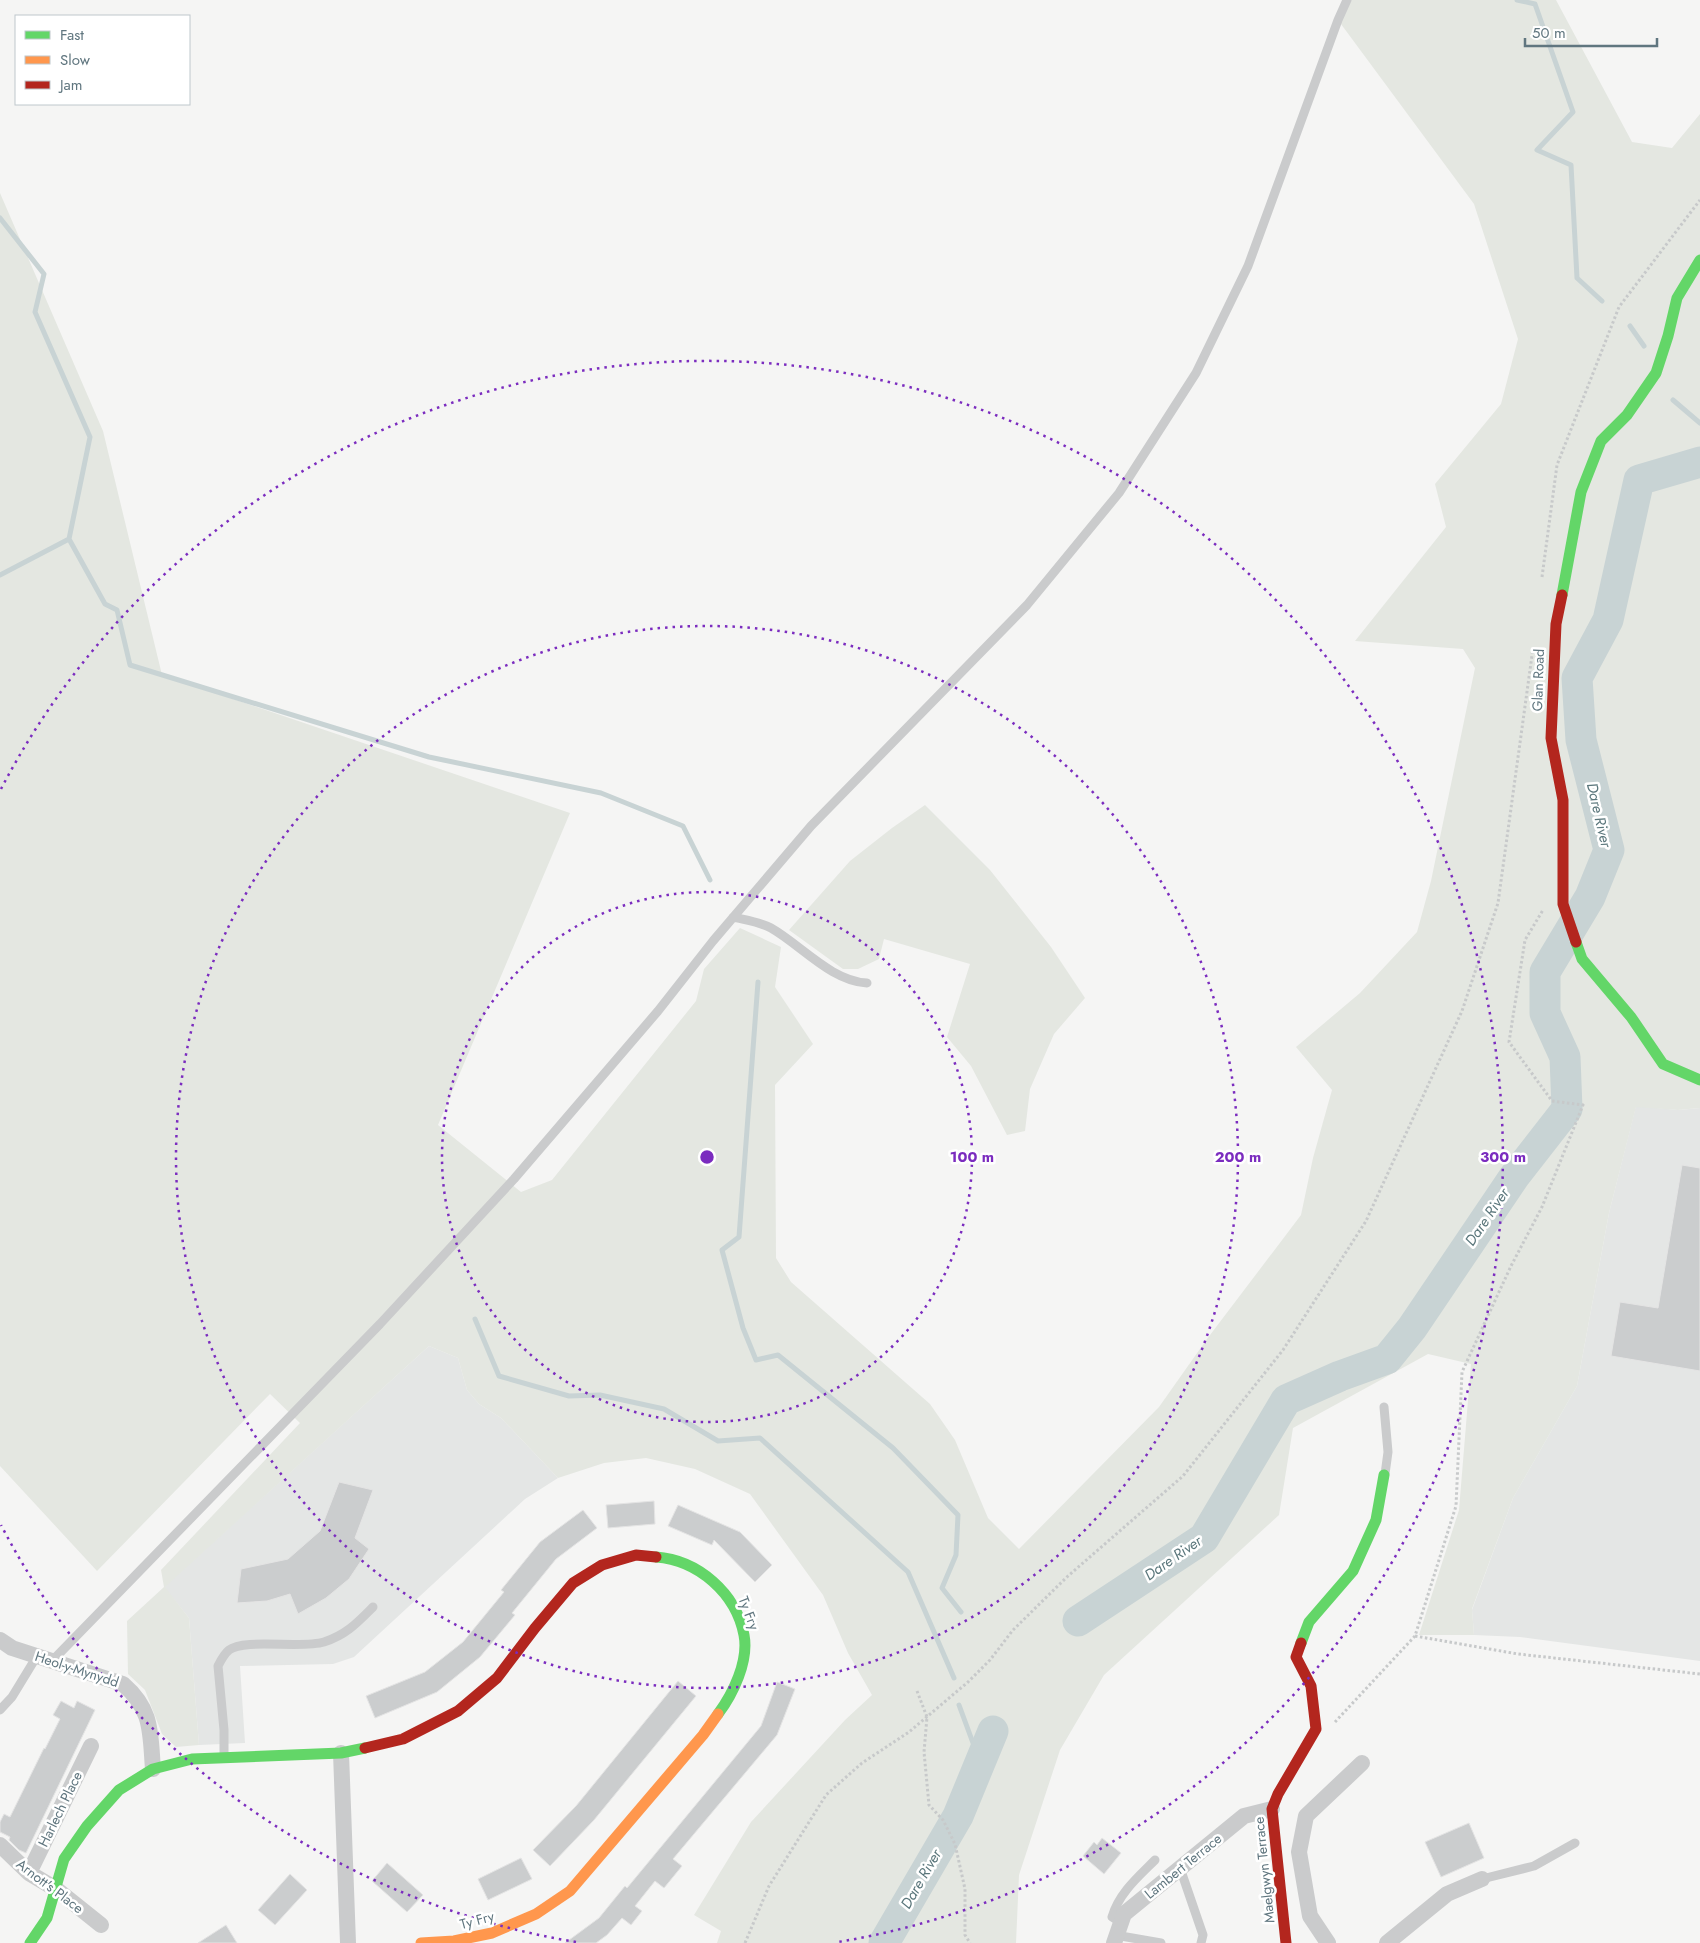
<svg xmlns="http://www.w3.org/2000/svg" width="1700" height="1943" viewBox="0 0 1700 1943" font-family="Jost,sans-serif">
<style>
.built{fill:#e4e6e5}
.green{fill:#e4e7e1}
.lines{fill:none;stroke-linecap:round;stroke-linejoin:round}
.stream{stroke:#c8d3d4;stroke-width:5}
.river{stroke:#c8d3d4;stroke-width:31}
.building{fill:#cbcdce;stroke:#e4e4e4}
.path{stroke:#c7c9ca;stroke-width:3;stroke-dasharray:2.5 2.5;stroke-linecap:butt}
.lane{stroke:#cacbcc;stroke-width:9}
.street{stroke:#cacbcc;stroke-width:16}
.fast{stroke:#63d668;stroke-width:11}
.slow{stroke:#ff974d;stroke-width:11}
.jam{stroke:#b3261e;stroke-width:11}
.ring{fill:none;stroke:#7b2cbf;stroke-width:2.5;stroke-dasharray:2.5 5}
.labels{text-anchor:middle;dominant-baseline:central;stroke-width:5;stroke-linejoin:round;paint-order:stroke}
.street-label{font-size:14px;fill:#60767f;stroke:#fff}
.water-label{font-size:15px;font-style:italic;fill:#5a767b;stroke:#fff}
.centre{fill:#7b2cbf;stroke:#fff;stroke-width:2.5}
.ring-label{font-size:15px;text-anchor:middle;font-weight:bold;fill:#7b2cbf;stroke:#fff;stroke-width:5;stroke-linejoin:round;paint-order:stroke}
</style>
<rect width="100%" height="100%" fill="#f5f5f4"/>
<path class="built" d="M 1636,1106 L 1678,1110 L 1700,1108 L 1700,1661 L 1520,1637 L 1474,1635 L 1472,1610 L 1513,1498 L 1577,1386 L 1609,1213 Z
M 429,1346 L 458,1358 L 467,1390 L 479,1404 L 501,1418 L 558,1478 L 525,1499 L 354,1657 L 333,1664 L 240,1666 L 245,1743 L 199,1745 L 189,1618 L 164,1587 Z"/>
<path class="green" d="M 1347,0 L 1556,0 L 1632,142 L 1672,148 L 1700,114 L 1700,1108 L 1678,1110 L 1636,1107 L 1609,1213 L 1577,1386 L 1513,1498 L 1472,1609 L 1474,1635 L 1419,1635 L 1459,1510 L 1471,1364 L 1428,1354 L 1293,1428 L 1279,1515 L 1104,1675 L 1060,1750 L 1019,1875 L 1016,1943 L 717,1943 L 721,1931 L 694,1915 L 751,1822 L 845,1720 L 872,1695 L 848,1653 L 823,1595 L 750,1494 L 695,1469 L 646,1458 L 604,1463 L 558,1478 L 501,1418 L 479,1404 L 467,1390 L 458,1358 L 429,1346 L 165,1587 L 189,1618 L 199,1745 L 176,1747 L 162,1734 L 145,1690 L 128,1674 L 127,1621 L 164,1587 L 161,1570 L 300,1423 L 270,1394 L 97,1571 L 0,1466 L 0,193 L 103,431 L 162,675 L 570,813 L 438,1125 L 521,1192 L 552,1180 L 696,1001 L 704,969 L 740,928 L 781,947 L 775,987 L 813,1044 L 775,1085 L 776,1258 L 791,1282 L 930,1404 L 955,1440 L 988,1518 L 1019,1549 L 1159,1407 L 1207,1339 L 1301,1215 L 1313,1158 L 1332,1090 L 1296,1047 L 1360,993 L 1417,932 L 1431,881 L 1475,668 L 1463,649 L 1355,641 L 1446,527 L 1435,484 L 1501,404 L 1518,339 L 1474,204 L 1338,20 Z
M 925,805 L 990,870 L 1051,947 L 1085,998 L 1054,1034 L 1030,1089 L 1025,1131 L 1007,1135 L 971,1066 L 947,1037 L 970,964 L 884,939 L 879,959 L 858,969 L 843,969 L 789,930 L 850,861 L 892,828 Z"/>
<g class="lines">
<path class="stream" d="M 1517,0 L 1535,4 L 1573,112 L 1537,150 L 1571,165 L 1577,278 L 1602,301
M 0,218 L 44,274 L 35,312 L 90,437 L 69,539 L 105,604 L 117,610 L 130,665 L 429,757 L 601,793 L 683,826 L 710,880
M 1630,326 L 1644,346
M 1673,400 L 1700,423
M 0,575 L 69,539
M 758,982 L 739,1237 L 722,1250 L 743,1328 L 756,1360 L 778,1355 L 893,1448 L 958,1515 L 956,1555 L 942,1588 L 961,1612
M 475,1319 L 499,1376 L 569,1396 L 600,1395 L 664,1409 L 718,1441 L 760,1438 L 908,1572 L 954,1678
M 959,1705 L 980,1762"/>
<path class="river" d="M 1078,1621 L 1204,1538 L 1286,1400 L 1340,1376 L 1387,1359 L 1412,1328 L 1514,1177 L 1567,1109 L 1565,1057 L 1545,1013 L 1545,972 L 1590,897 L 1609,850 L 1581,740 L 1577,678 L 1608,620 L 1639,480 L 1700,462
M 884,1943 L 958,1816 L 993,1731"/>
</g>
<path class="building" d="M 1682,1165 L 1700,1168 L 1700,1371 L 1611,1356 L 1620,1302 L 1658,1308 Z
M 339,1482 L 373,1490 L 355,1538 L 369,1549 L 349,1579 L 326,1598 L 298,1614 L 290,1594 L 267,1601 L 237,1603 L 241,1569 L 288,1559 L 320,1531 Z
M 654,1501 L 655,1524 L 608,1528 L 606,1505 Z
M 678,1505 L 740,1532 L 772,1565 L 755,1582 L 714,1540 L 712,1545 L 668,1526 Z
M 583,1510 L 597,1528 L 556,1559 L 512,1613 L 515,1615 L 480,1657 L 437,1692 L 375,1718 L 366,1696 L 425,1672 L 463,1642 L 504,1592 L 501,1590 L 540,1542 Z
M 678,1681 L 696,1696 L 594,1820 L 550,1866 L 533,1850 L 576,1806 Z
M 777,1682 L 795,1689 L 777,1735 L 673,1859 L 682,1866 L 664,1888 L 655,1881 L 635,1906 L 642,1911 L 631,1925 L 622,1918 L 607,1935 L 596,1943 L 565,1943 L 599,1918 L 625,1886 L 627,1888 L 761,1726 Z
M 61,1701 L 74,1708 L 77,1701 L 95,1710 L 26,1853 L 19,1850 L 9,1840 L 10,1837 L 0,1832 L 0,1822 L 4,1814 L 10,1817 L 44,1748 L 45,1749 L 60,1719 L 53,1715 Z
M 1469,1823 L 1484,1858 L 1441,1877 L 1425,1842 Z
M 1102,1838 L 1121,1853 L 1104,1874 L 1083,1856 L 1094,1842 L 1097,1845 Z
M 521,1858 L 532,1879 L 488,1900 L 478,1879 Z
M 387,1863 L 423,1895 L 407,1912 L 372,1881 Z
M 290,1874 L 307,1890 L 275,1925 L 258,1910 Z
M 226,1925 L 237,1943 L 198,1943 Z"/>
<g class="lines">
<path class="path" d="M 1542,577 L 1557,465 L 1619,307 L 1700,200
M 1415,1636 L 1518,1654 L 1700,1674
M 917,1691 L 927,1717 L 924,1752 L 929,1805 L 943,1820 L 955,1844 L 965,1889 L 965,1935 L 970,1943
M 1335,1722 L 1415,1636 L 1456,1506 L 1462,1372 L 1511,1266 L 1542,1207 L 1583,1105 L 1552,1101 L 1509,1042 L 1525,940 L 1543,910
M 745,1943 L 769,1886 L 826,1795 L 862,1763 L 909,1732 L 968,1682 L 990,1660 L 1013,1630 L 1068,1576 L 1183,1476 L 1283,1350 L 1366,1221 L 1462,1011 L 1498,903 L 1533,648"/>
<path class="lane" d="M 733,917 C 745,920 760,922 771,928 C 801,945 831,981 867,983
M 1384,1407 L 1388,1452 L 1385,1474
M 52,1661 L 380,1324 L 514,1179 L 658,1011 L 713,941 L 811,826 L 1027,605 L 1119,493 L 1196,373 L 1248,266 L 1338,20 L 1347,0
M 0,1710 L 12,1697 L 37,1656
M 224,1757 L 224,1730 L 218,1666 C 221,1660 224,1654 229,1650 C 244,1638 302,1649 324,1642 C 346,1635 357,1623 373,1607
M 1180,1868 L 1203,1935 L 1201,1943
M 1482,1879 L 1534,1866 L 1575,1843
M 1120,1922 L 1112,1917 C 1119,1893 1138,1877 1155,1860
M 1115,1935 L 1161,1943"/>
<path class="street" d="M 0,1640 L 12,1648 L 123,1684 C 153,1710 150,1733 153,1769
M 341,1753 L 348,1943
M 0,1845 L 29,1873 L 56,1889 L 101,1925
M 29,1873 L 91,1746
M 1114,1943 L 1124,1914 L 1244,1816 L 1272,1809
M 1328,1943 L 1310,1916 L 1299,1852 L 1306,1816 L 1362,1763
M 1387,1943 L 1447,1894 L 1482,1879"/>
<path class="fast" d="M 1562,595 L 1581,492 L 1601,441 L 1627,415 L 1656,373 L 1668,336 L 1677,298 L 1700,260
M 1576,942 L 1582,959 L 1631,1017 L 1663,1064 L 1700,1080
M 656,1557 C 698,1560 736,1593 744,1635 C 749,1661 733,1694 718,1714
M 1301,1643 L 1309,1622 L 1353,1571 L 1376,1520 L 1384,1475
M 30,1943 L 47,1918 L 64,1859 L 87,1826 L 119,1790 L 153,1769 L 192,1759 L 341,1753 L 365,1748"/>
<path class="slow" d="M 421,1943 L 454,1941 L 492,1933 L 536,1914 L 570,1891 L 703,1735 L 718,1714"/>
<path class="jam" d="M 1562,595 L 1556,624 L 1551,738 L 1563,800 L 1563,904 L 1576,942
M 365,1748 L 403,1739 L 458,1711 L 497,1678 L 535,1628 L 573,1583 L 602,1565 L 636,1555 L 656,1557
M 1286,1943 L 1272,1809 L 1278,1794 L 1316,1729 L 1311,1686 L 1296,1657 L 1301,1643"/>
</g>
<g class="ring">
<circle cx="707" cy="1157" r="265"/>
<circle cx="707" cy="1157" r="531"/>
<path d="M576 1942A796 796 0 0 1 1 1525M1 789A796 796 0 1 1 838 1942"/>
</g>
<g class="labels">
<g class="street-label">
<text transform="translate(1538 680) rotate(-88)">Glan Road</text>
<text transform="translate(749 1613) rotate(69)">Ty Fry</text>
<text transform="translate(77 1669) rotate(18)">Heol-y-Mynydd</text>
<text transform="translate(60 1809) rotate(-64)">Harlech Place</text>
<text transform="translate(1183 1866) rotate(-39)">Lambert Terrace</text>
<text transform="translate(1264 1870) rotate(-96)">Maelgwyn Terrace</text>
<text transform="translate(50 1886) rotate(37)">Arnott's Place</text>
<text transform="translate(477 1920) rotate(-15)">Ty Fry</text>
</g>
<g class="water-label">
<text transform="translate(1599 815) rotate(77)">Dare River</text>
<text transform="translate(1487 1217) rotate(-56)">Dare River</text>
<text transform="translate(1173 1558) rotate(-35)">Dare River</text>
<text transform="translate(921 1879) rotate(-60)">Dare River</text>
</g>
</g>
<circle cx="707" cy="1157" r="8" class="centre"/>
<g class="ring-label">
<text x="972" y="1162">100 m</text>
<text x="1238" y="1162">200 m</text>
<text x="1503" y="1162">300 m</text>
</g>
<rect x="15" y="15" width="175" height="90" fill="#ffffff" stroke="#bfc8cc"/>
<rect x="25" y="31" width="25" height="8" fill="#63d668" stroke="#bfc8cc"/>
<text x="60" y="40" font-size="15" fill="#60767f">Fast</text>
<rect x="25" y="56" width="25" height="8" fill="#ff974d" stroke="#bfc8cc"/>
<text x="60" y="65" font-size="15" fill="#60767f">Slow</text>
<rect x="25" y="81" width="25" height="8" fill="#b3261e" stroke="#bfc8cc"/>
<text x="60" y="90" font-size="15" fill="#60767f">Jam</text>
<path d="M1525 38v8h132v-8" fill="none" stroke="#60767f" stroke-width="2.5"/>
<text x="1532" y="38" font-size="15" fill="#60767f" stroke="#ffffff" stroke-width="4" paint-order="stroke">50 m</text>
</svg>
